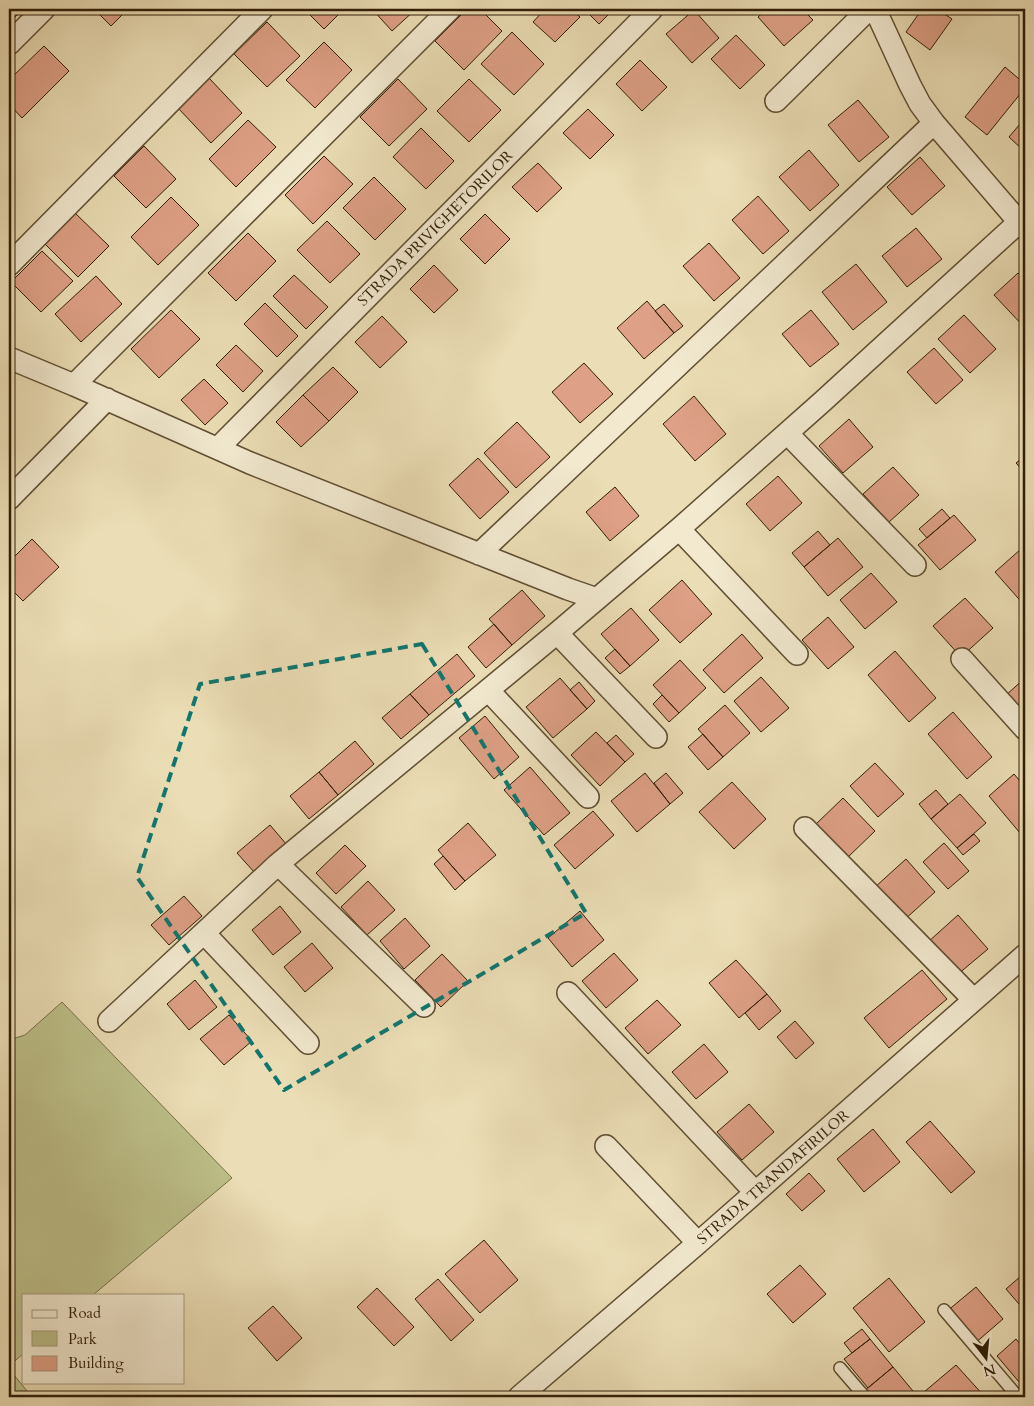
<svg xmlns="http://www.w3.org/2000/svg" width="1034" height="1406" viewBox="0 0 1034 1406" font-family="Cardo,serif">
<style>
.green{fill:#bdbf89;stroke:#776e48}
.building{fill:#dea086;stroke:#311e07}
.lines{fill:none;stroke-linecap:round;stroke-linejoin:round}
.service-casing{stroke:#604e32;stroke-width:14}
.minor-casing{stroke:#604e32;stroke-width:24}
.service{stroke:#f2e9cf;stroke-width:11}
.minor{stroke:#f2e9cf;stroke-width:21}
.marked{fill:none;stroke:#0f766e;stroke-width:4;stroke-dasharray:10 6;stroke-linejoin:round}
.labels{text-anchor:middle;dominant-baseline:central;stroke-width:4;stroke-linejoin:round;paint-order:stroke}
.street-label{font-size:15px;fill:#311e07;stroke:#f2e9cf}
</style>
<rect width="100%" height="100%" fill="#ebddb5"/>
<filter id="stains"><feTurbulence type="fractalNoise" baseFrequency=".004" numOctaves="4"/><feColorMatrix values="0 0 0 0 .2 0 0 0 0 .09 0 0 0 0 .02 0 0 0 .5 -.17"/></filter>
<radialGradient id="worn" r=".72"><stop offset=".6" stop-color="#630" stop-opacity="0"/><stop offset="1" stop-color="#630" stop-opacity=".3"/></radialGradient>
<path class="green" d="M 62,1002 L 232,1178 L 93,1295 L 24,1295 L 24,1353 L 9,1366 L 9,1040 L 25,1035 Z
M 9,1369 L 32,1397 L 9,1397 Z"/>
<path class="building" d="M 9,9 L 23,9 L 9,23 Z
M 94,9 L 128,9 L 111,26 Z
M 304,9 L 344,9 L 324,29 Z
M 372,9 L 416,9 L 392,31 Z
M 467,9 L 480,9 L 502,31 L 464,70 L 435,41 Z
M 545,9 L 571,9 L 580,17 L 555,42 L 533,22 Z
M 584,9 L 614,9 L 599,24 Z
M 767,9 L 802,9 L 813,20 L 784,46 L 758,17 Z
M 922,9 L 937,9 L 952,19 L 930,50 L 906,32 Z
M 694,10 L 719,38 L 692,63 L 666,34 Z
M 267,22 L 300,56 L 267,87 L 234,54 Z
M 512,32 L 544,64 L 514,95 L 481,64 Z
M 736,35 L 765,65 L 740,89 L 711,59 Z
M 324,42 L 352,70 L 315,108 L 286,80 Z
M 44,46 L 69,71 L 22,118 L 9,104 L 9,80 Z
M 640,60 L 667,87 L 642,111 L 616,84 Z
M 1005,67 L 1025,84 L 1025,88 L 987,135 L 965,117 Z
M 209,78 L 242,113 L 211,143 L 178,108 Z
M 398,79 L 427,109 L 389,146 L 360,117 Z
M 469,79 L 501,110 L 469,142 L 437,111 Z
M 858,100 L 889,137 L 859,162 L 828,125 Z
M 588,109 L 614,135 L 590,159 L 563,133 Z
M 1025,118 L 1025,152 L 1009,137 Z
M 248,120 L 276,147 L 236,187 L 209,159 Z
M 421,128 L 454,161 L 426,189 L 393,157 Z
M 144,146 L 176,179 L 146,208 L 114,176 Z
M 809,150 L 839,185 L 810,211 L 779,177 Z
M 324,156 L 353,184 L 313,224 L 285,195 Z
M 920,157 L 945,186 L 912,215 L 887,187 Z
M 538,163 L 562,188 L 537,212 L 512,187 Z
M 374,177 L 406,209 L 375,240 L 343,208 Z
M 758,196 L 789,231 L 763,254 L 732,220 Z
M 171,197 L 199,225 L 158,265 L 131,237 Z
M 74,212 L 109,246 L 78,277 L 44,243 Z
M 485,214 L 510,239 L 485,264 L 460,239 Z
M 327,221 L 360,254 L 330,283 L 297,250 Z
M 916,228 L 942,259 L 907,287 L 882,256 Z
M 248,233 L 276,261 L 236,301 L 208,273 Z
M 709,243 L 740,278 L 714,301 L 683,266 Z
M 42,251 L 73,281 L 41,312 L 11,282 Z
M 856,264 L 887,302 L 853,330 L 822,292 Z
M 434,265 L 458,290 L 434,313 L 410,289 Z
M 1018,273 L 1025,280 L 1025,328 L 994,295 Z
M 294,275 L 328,307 L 306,329 L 273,296 Z
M 96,276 L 122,304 L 81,342 L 55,314 Z
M 647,301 L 674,333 L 644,359 L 617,328 Z
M 265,303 L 298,336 L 277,357 L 244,324 Z
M 664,304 L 683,326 L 674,333 L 655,311 Z
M 171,310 L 200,339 L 159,378 L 131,349 Z
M 811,310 L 839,344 L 810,367 L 782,334 Z
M 964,315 L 996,349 L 970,373 L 938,339 Z
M 382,316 L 407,342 L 380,368 L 355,342 Z
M 236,345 L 263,371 L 243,392 L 216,365 Z
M 934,348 L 963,380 L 936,404 L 907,372 Z
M 584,363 L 613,394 L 580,423 L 552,392 Z
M 333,367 L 358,392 L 329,421 L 303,395 Z
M 204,379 L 228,403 L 205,425 L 181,400 Z
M 303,395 L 329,421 L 301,447 L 276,422 Z
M 694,396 L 726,434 L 695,461 L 663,424 Z
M 849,419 L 873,447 L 843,473 L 819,446 Z
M 517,422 L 550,457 L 516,488 L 484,453 Z
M 1025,456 L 1025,473 L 1016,463 Z
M 478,458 L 509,492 L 480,519 L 449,485 Z
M 893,467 L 919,495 L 889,522 L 863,494 Z
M 778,476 L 802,503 L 770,531 L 746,504 Z
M 615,487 L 639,516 L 610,541 L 586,512 Z
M 942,509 L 950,518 L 927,538 L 919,529 Z
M 954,515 L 976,540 L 940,570 L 918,545 Z
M 818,531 L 830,545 L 804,567 L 792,553 Z
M 838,538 L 863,567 L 828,596 L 804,567 Z
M 32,539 L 59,567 L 23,601 L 9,587 L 9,562 Z
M 1021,549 L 1025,553 L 1025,606 L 995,572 Z
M 871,573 L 897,602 L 865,629 L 840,600 Z
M 682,580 L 712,614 L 680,643 L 649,610 Z
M 522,590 L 545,616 L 512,645 L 489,619 Z
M 965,598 L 993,628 L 961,657 L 933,626 Z
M 631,608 L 659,640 L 630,666 L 601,634 Z
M 828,617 L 854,647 L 828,669 L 802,640 Z
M 494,624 L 512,645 L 486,668 L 468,647 Z
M 742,634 L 763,658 L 724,693 L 703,670 Z
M 615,649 L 630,666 L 620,674 L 605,658 Z
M 895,651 L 936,698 L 909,722 L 868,675 Z
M 457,654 L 475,676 L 429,715 L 410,694 Z
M 680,660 L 706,688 L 679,713 L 653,685 Z
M 761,677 L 789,708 L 761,732 L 734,701 Z
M 560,678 L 587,709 L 553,738 L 526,707 Z
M 1025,678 L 1025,719 L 1005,696 Z
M 579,682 L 595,701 L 587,709 L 570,690 Z
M 410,694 L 429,715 L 401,739 L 382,718 Z
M 662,695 L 679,713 L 669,722 L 653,704 Z
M 725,705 L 750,733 L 723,757 L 698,729 Z
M 953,712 L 992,757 L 967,779 L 928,734 Z
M 485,716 L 519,757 L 494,779 L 459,738 Z
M 596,732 L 625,762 L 600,786 L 571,755 Z
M 703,734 L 723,757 L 708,770 L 688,747 Z
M 616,735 L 634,754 L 625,762 L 607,743 Z
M 355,741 L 374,764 L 338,795 L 319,772 Z
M 875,763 L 904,794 L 878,817 L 850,786 Z
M 530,767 L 570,813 L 544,835 L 504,790 Z
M 319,772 L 338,795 L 309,819 L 290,796 Z
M 645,773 L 670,804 L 637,832 L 611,801 Z
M 666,773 L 683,793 L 670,804 L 654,783 Z
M 1014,774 L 1025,787 L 1025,839 L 989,796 Z
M 732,782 L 766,819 L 734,849 L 699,812 Z
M 936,790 L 948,804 L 931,819 L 919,804 Z
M 960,794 L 986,823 L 957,848 L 931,819 Z
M 843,798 L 875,831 L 847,858 L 815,825 Z
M 593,811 L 614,835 L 575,869 L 554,845 Z
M 468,823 L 496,855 L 465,881 L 438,850 Z
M 270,825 L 287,845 L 255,873 L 237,853 Z
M 974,834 L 980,841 L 963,855 L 957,848 Z
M 944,843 L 969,871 L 948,889 L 923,862 Z
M 345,845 L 366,866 L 336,894 L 316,873 Z
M 443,856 L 465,881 L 455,890 L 434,864 Z
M 906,859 L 935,892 L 903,921 L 874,888 Z
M 368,881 L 395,910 L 367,935 L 341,907 Z
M 184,896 L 202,916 L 169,945 L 151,925 Z
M 280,906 L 301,932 L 273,955 L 252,930 Z
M 580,911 L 604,940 L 572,967 L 548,938 Z
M 958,915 L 988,949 L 957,975 L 928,942 Z
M 405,918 L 430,946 L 404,969 L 380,941 Z
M 312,943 L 333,968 L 305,992 L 284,967 Z
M 614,953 L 638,980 L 606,1008 L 582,981 Z
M 442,954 L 468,981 L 441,1007 L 415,980 Z
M 736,960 L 767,994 L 739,1018 L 709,983 Z
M 922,970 L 947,999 L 889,1048 L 864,1018 Z
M 195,980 L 217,1007 L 189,1030 L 167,1004 Z
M 767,994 L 781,1011 L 759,1030 L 745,1013 Z
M 657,1000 L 681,1025 L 648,1054 L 625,1028 Z
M 229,1015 L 252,1041 L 224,1065 L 200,1039 Z
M 795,1021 L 814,1043 L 796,1059 L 777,1037 Z
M 704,1044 L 728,1072 L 696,1099 L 672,1072 Z
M 749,1104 L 774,1132 L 742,1160 L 717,1132 Z
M 930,1121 L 975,1172 L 951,1193 L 906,1142 Z
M 873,1129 L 900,1162 L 864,1192 L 837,1159 Z
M 809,1173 L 825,1191 L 802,1211 L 786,1194 Z
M 484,1240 L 518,1280 L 480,1313 L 445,1274 Z
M 800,1265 L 826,1294 L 793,1323 L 767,1294 Z
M 1021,1276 L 1025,1280 L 1025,1311 L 1006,1289 Z
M 889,1278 L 925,1322 L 889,1352 L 853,1308 Z
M 438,1279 L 474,1320 L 451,1341 L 415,1299 Z
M 976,1287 L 1003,1319 L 974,1344 L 946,1312 Z
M 377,1288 L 414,1327 L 394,1346 L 357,1307 Z
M 273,1306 L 302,1338 L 277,1361 L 248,1328 Z
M 862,1329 L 870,1339 L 852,1353 L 844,1343 Z
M 870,1339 L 893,1367 L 868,1388 L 844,1359 Z
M 1016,1339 L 1025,1350 L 1025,1389 L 997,1356 Z
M 956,1365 L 985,1397 L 929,1397 L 924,1392 Z
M 893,1367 L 918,1397 L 870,1397 L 864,1391 Z"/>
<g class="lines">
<g class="service-casing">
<path id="service" d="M 944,1310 L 1018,1397
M 840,1368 L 865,1397"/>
</g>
<g class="minor-casing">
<path id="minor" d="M 875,9 L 910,85 L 920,104 L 934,123 L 1025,229
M 9,44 L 44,9
M 776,101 L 869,9
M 9,265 L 262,9
M 9,358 L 74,385 L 250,463 L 568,589 L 597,599
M 74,385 L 450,9
M 787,433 L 915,565
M 218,448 L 652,9
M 9,499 L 107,399
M 679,529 L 797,654
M 479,554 L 934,123
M 557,633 L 656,737
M 962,659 L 1025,729
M 488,690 L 588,797
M 805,828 L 974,1000
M 278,864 L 424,1006
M 204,933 L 308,1043
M 568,993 L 755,1192
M 109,1021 L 278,864 L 557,633 L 679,529 L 822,402 L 1019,222 L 1025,218
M 606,1146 L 698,1243
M 519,1397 L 698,1243 L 1025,955"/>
</g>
<use href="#service" class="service"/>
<use href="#minor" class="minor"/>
</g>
<path class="marked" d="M 422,644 L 586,913 L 284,1090 L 137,877 L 200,684 Z"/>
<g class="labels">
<g class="street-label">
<text transform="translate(435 228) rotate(-45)">STRADA PRIVIGHETORILOR</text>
<text transform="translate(773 1177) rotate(-41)">STRADA TRANDAFIRILOR</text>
</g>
</g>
<rect width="1034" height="1406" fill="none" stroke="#ebddb5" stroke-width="30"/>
<rect x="10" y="10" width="1014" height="1386" fill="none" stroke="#311e07" stroke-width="2.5"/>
<rect x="15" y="15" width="1004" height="1376" fill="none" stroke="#311e07"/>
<rect x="22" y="1294" width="162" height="90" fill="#f2e9cf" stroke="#a5987f"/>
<rect x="32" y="1310" width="25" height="8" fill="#f2e9cf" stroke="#a5987f"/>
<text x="68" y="1318" font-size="15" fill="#311e07">Road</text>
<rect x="32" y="1331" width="25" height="15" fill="#bdbf89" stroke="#a5987f"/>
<text x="68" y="1344" font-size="15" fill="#311e07">Park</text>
<rect x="32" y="1356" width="25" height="15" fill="#dea086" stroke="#a5987f"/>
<text x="68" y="1368" font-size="15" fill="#311e07">Building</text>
<g transform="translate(986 1358) rotate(164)" stroke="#f2e9cf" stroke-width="4" paint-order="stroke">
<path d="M0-4L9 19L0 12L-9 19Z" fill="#311e07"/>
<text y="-8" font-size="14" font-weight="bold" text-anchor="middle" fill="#311e07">N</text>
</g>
<rect width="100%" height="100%" filter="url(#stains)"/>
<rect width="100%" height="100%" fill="url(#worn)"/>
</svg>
